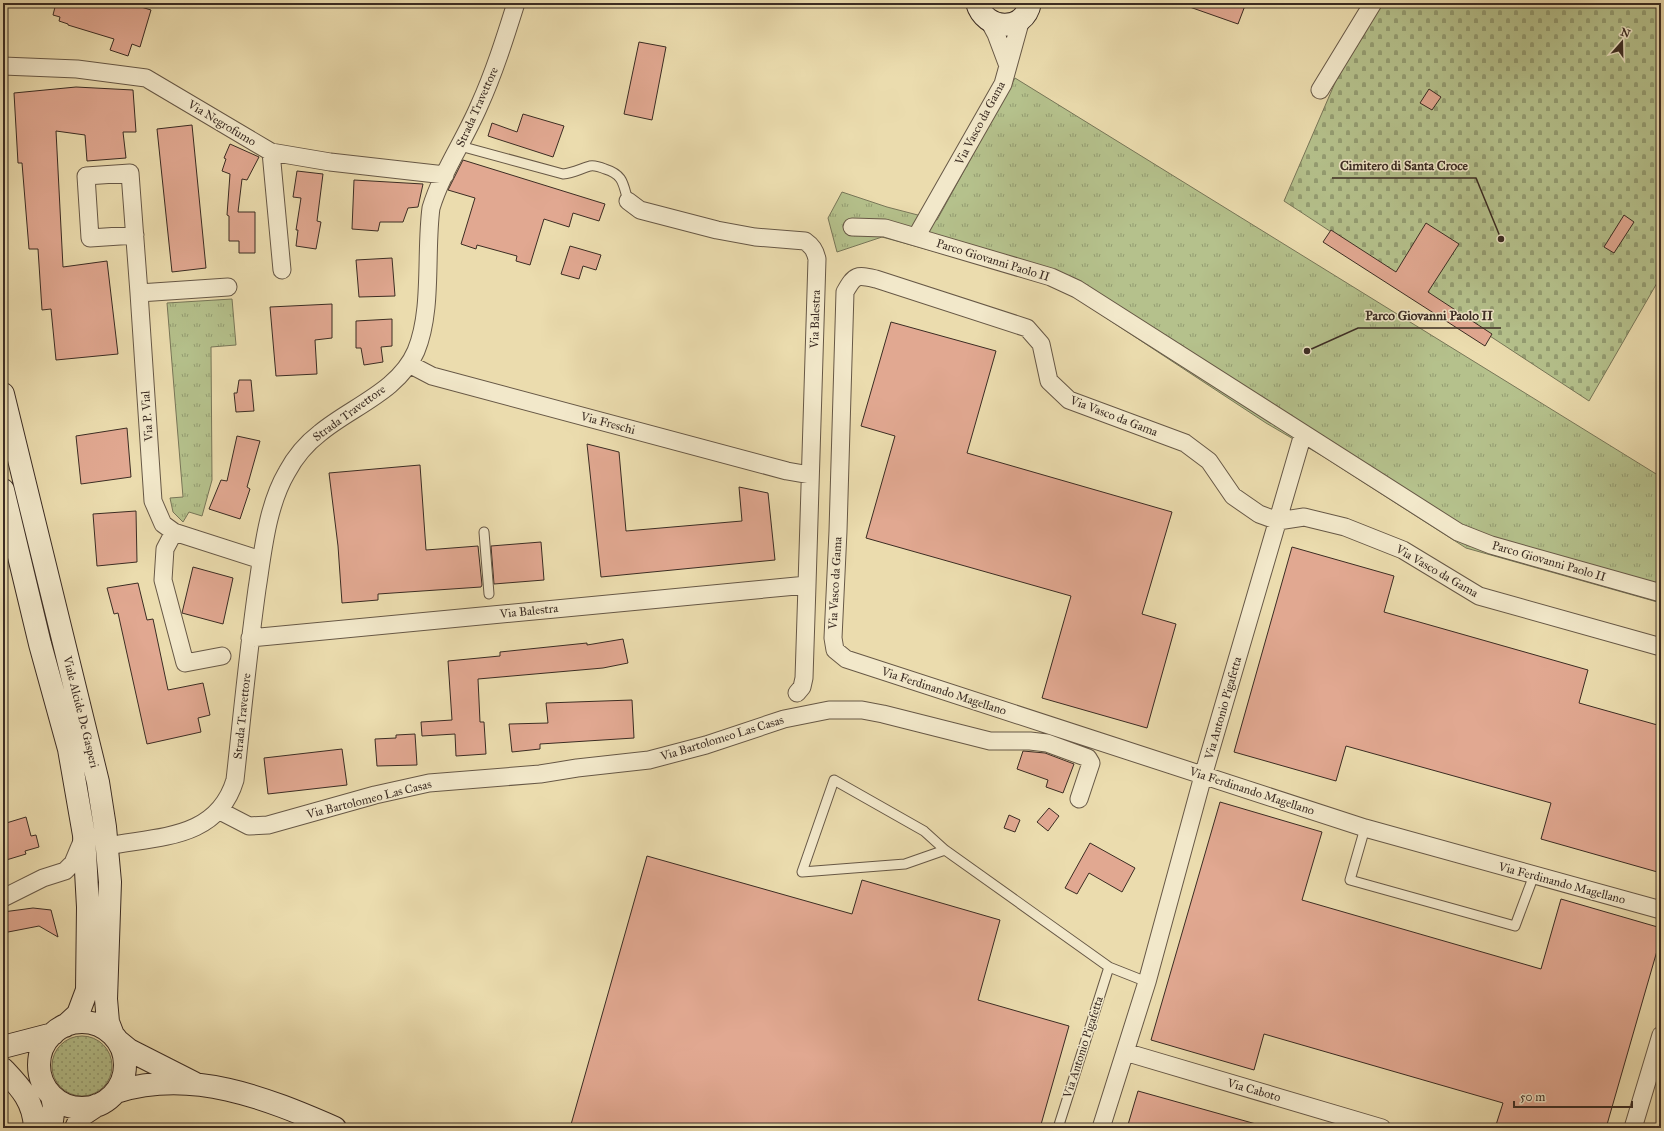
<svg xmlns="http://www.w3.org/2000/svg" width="1664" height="1131" viewBox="0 0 1664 1131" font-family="'IM FELL Great Primer',serif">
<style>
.grass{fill:url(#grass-dots);stroke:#787658}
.cemetery{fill:url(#cemetery-stones);stroke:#787658}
.park{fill:url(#park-tufts);stroke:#787658}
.building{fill:#e1a891;stroke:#3b2c23}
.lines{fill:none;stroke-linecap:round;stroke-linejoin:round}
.lane-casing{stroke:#675846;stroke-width:11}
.street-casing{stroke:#675846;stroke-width:19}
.secondary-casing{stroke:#3b2c23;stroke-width:24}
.lane{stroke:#f2e8ca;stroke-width:9}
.street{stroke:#f2e8ca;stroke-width:17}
.secondary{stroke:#f2e8ca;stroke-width:22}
.labels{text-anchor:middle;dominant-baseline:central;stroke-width:3;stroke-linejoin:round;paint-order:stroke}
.street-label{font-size:12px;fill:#3b2c23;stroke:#f2e8ca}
.leader{fill:none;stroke:#3b2c23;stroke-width:1.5}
.callout-dot{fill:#3b2c23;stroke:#f2e8ca;stroke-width:1.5}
.callout-label{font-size:13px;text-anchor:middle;font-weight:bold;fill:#3b2c23;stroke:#f2e8ca;stroke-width:3;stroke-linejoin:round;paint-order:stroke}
</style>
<defs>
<pattern id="grass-dots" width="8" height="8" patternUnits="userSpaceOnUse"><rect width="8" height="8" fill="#b5c18c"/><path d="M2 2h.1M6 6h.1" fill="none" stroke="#949d72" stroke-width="1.8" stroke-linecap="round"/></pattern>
<pattern id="cemetery-stones" width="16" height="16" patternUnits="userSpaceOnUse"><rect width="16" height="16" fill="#b5c18c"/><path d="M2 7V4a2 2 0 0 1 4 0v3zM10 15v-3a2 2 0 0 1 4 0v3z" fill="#949d72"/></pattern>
<pattern id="park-tufts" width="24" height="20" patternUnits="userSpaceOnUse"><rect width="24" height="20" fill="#b5c18c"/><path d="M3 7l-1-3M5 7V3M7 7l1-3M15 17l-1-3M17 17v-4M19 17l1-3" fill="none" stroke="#949d72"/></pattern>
</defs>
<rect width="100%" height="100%" fill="#ebdcae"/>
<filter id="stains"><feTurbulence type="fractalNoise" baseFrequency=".005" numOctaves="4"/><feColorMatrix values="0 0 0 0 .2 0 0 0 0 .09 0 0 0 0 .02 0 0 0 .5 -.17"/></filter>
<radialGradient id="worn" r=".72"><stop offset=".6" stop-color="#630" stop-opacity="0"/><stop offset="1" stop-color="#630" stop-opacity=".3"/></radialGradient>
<path class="grass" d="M52 1066a30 30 0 1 1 60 0a30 30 0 1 1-60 0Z"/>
<path class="cemetery" d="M 1377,3 L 1661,3 L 1661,276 L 1589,401 L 1284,201 L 1350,48 Z"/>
<path class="park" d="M 1015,78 L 1661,477 L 1661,603 L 1466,548 L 1324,457 L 1266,423 L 1056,285 L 882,237 L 837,252 L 828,218 L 842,192 L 887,207 L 937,220 Z
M 232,299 L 236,345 L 211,347 L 212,480 L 202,516 L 189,512 L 183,522 L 173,512 L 170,498 L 183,497 L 167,303 Z"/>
<path class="building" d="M 56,3 L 128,3 L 151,10 L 140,47 L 132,44 L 128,56 L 110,50 L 114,39 L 68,25 L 68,24 L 59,21 L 60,17 L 53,15 Z
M 1185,3 L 1246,3 L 1238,24 L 1184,5 Z
M 639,42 L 666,47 L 652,120 L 624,114 Z
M 76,87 L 133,90 L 136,132 L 123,132 L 126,158 L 87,161 L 85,135 L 56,131 L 63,267 L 107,261 L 118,354 L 56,360 L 51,309 L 42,310 L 38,249 L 29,249 L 22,163 L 18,163 L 14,93 Z
M 1429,89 L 1441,97 L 1432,110 L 1420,103 Z
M 523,114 L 564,126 L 553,157 L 488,136 L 492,123 L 517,132 Z
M 192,125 L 206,268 L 172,272 L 157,129 Z
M 230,144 L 259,157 L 247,180 L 242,179 L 238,212 L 255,212 L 255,253 L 239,253 L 239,241 L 229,241 L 229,216 L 227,215 L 230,174 L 222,171 L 226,159 L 224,158 Z
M 463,160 L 605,204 L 599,221 L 573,213 L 569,227 L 544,219 L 530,265 L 516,261 L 517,256 L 477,245 L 476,249 L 461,244 L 475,198 L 448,190 Z
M 297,171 L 323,174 L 317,221 L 321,222 L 316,249 L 296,246 L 298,230 L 296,230 L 301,198 L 293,197 Z
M 354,180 L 423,184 L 418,207 L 408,208 L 403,222 L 380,222 L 378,231 L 352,229 Z
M 1624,215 L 1634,222 L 1614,253 L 1604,247 Z
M 1426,223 L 1459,244 L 1428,292 L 1492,334 L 1485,346 L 1323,242 L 1331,230 L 1396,272 Z
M 570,246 L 601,255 L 596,270 L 583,266 L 579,279 L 561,274 Z
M 392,258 L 395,296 L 359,297 L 356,260 Z
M 332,304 L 332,338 L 315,340 L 317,374 L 276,376 L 270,307 Z
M 392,319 L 392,346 L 381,347 L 383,362 L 364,365 L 361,348 L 356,348 L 356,321 Z
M 891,322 L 996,351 L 967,453 L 1172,512 L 1142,614 L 1176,624 L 1147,728 L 1042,698 L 1071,596 L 866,538 L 895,436 L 861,426 Z
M 239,380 L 251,380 L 254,411 L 236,412 L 234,393 L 237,393 Z
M 127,428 L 131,477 L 81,484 L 76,436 Z
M 237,436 L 260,441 L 247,487 L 250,489 L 240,519 L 209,509 L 221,480 L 227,481 Z
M 587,444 L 619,452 L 626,531 L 742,521 L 739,487 L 768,493 L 775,560 L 601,577 Z
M 420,465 L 426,550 L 478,546 L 482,585 L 481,587 L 378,594 L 378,600 L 342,603 L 338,546 L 329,473 Z
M 136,511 L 137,562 L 97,566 L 93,514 Z
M 541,542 L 544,580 L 494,584 L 491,546 Z
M 1292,547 L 1394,576 L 1384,612 L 1588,670 L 1579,703 L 1661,726 L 1661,873 L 1541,839 L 1551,803 L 1346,746 L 1336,781 L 1234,752 Z
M 193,567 L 233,578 L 223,624 L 182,613 Z
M 138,583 L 147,620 L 153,619 L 168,690 L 203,683 L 210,715 L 198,718 L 201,732 L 147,744 L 118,613 L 114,614 L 107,588 Z
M 623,639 L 628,663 L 603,668 L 478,679 L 480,722 L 484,722 L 486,754 L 456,756 L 455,734 L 422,736 L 421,722 L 452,720 L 448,661 L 500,656 L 500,652 L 587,643 L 587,645 Z
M 632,700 L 634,738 L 540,744 L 540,749 L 512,752 L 509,724 L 548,723 L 546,703 Z
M 415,734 L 417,765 L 377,766 L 375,739 L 396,738 L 396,735 Z
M 342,749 L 347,785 L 268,794 L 264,758 Z
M 1023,751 L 1045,753 L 1074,764 L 1063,793 L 1046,787 L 1048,780 L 1017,769 Z
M 1220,802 L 1322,832 L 1302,900 L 1541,969 L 1561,899 L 1661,928 L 1661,937 L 1606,1128 L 1495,1128 L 1503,1103 L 1264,1034 L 1254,1070 L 1151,1040 Z
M 1049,808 L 1059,816 L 1048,831 L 1037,822 Z
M 1009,815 L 1020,820 L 1015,832 L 1004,828 Z
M 26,817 L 31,836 L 36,835 L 39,847 L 25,851 L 26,854 L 3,861 L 3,824 Z
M 1090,843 L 1135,868 L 1122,892 L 1089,873 L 1077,894 L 1065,888 Z
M 647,856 L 852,914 L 862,880 L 1000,920 L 978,1000 L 1069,1026 L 1040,1128 L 570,1128 Z
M 33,908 L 51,910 L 58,937 L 39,926 L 3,933 L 3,912 Z
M 1138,1091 L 1256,1124 L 1256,1128 L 1127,1128 Z"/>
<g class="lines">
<g class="lane-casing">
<path id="lane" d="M 460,146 L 563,174 C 573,173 580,169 590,166 C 595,165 600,167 605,169 C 624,175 623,184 628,201
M 484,532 L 489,594
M 1365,828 L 1350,880 L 1515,926 L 1534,875
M 945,850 L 905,864 L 802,872 L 834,780 L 924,831 L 945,850 L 1109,967 L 1147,982
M 1058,1128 L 1109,967"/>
</g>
<g class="street-casing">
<path id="street" d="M 989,21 L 996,34 L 1008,66
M 3,66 L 77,69 L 146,78 L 271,152 L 330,162 L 445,175
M 1320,90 L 1373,3
M 271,152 L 282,270
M 852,227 L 885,228 L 1051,277 L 1077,289 L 1458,532 L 1491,545 L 1661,593
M 135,235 L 90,238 L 86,176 L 130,173 C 133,213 136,253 139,293 L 153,501 L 163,524 L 174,532 L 261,560
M 916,237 L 1003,84 L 1021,19
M 139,293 L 228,287
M 409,364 L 432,376 L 787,471 L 810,475
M 174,532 L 165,549 L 163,580 L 185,663 L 222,656
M 250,638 L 807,585 L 817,259 C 815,250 812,246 805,241 L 755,237 L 717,230 L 640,210 L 628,201
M 1661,647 L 1479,596 L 1403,550 L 1345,527 L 1304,517 L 1278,521 L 1259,514 L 1233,496 L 1209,461 L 1185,443 L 1069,400 L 1049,381 L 1041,344 L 1027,328 L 876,279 C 857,275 855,274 845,292 L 838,531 L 833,638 L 835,650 L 846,659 L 1365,828 L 1661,910
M 797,693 L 802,687 L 804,678 L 807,585
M 220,811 L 249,826 L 268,825 L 375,795 L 429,783 L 540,774 L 577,768 L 649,760 L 706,745 L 784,719 L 829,710 L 862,710 L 883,714 L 990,741 L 1030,741 L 1047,743 L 1088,758 L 1091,763 L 1079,799
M 107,846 C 158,836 217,840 235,780 C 242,717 248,653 257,589 C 263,551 267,506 287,472 C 295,457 307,443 320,433 C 351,407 399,391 416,351 C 433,310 425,253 431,208 C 442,172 464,141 479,106 C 494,73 505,38 516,3
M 3,898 L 43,878 L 65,871 L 73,863 L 83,839
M 1125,1052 L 1382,1128
M 1101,1128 L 1147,982 L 1203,776 L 1303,434
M 1633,1128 L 1661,1035"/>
</g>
<g class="secondary-casing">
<path id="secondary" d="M 977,3 C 985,31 1024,33 1030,3
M 3,394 L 98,782 L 105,827 L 110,882 L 106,999 L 108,1022 L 113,1035
M 3,490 L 40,644 L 69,749 L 84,835 L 88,907 L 87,990 L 78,1014 L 65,1026
M39 1065a43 43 0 1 1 86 0a43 43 0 1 1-86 0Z
M 118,1041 L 129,1050 L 194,1083
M 3,1047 L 53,1034
M 3,1069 C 20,1087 34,1101 35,1128
M 116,1092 C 192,1068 266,1098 335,1128
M 51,1128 L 54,1106 L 52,1096
M 76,1128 L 82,1115 L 97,1105"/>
</g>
<use href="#lane" class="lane"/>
<use href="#street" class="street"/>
<use href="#secondary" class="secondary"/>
</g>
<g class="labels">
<g class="street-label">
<text transform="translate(477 107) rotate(-66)">Strada Travettore</text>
<text transform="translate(222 123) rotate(31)">Via Negrofumo</text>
<text transform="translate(980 123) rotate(-62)">Via Vasco da Gama</text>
<text transform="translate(993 260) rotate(17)">Parco Giovanni Paolo II</text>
<text transform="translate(815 319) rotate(-88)">Via Balestra</text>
<text transform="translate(349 413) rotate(-36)">Strada Travettore</text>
<text transform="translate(147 416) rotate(-94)">Via P. Vial</text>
<text transform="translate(1114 416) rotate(21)">Via Vasco da Gama</text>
<text transform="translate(608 423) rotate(15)">Via Freschi</text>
<text transform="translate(1549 561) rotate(16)">Parco Giovanni Paolo II</text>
<text transform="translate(1437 571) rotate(30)">Via Vasco da Gama</text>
<text transform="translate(835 583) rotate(-87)">Via Vasco da Gama</text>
<text transform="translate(529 611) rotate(-6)">Via Balestra</text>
<text transform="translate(944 691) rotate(18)">Via Ferdinando Magellano</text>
<text transform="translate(1223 708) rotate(-74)">Via Antonio Pigafetta</text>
<text transform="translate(81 712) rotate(76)">Viale Alcide De Gasperi</text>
<text transform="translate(242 716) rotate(-84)">Strada Travettore</text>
<text transform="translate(722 738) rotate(-17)">Via Bartolomeo Las Casas</text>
<text transform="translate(1252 791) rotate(18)">Via Ferdinando Magellano</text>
<text transform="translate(369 799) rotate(-14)">Via Bartolomeo Las Casas</text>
<text transform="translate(1562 883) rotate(15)">Via Ferdinando Magellano</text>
<text transform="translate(1083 1047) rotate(-72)">Via Antonio Pigafetta</text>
<text transform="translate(1254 1090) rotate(16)">Via Caboto</text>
</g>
</g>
<path class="leader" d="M1501 239L1476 178H1332M1307 351L1358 328H1501"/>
<g class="callout-dot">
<circle cx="1501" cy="239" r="4"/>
<circle cx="1307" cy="351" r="4"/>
</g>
<g class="callout-label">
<text x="1404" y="170">Cimitero di Santa Croce</text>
<text x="1429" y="320">Parco Giovanni Paolo II</text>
</g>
<rect width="1664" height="1131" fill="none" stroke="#ebdcae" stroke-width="16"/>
<rect x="4" y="4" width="1656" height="1123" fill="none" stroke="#3b2c23" stroke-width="2"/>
<rect x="8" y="8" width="1648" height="1115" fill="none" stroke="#3b2c23"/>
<g transform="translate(1622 42) rotate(20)" stroke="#f2e8ca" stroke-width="3" paint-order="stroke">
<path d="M0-3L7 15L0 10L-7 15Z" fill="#3b2c23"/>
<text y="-6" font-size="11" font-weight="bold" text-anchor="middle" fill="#3b2c23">N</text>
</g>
<path d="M1514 1101v6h118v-6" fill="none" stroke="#3b2c23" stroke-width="2"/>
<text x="1520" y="1101" font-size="12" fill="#3b2c23" stroke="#f2e8ca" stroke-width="3" paint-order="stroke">50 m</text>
<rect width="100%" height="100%" filter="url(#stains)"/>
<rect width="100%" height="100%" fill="url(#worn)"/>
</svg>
